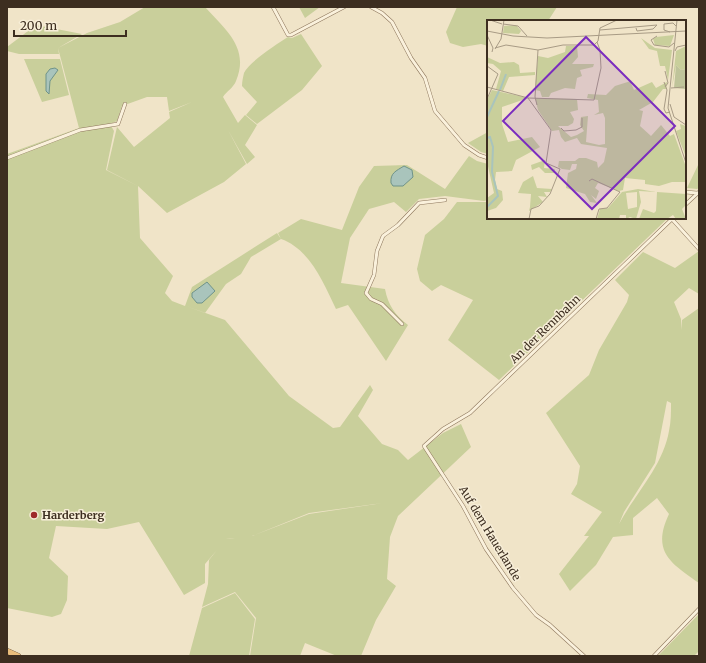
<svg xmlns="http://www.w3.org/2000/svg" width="706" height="663" viewBox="0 0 706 663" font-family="Merriweather,serif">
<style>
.green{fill:#c9cf9b;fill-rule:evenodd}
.water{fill:#a9c4bc;stroke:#6f938a}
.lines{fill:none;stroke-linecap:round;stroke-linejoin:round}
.minor-casing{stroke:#8d765c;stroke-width:4}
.trunk-casing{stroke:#5b4430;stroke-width:6}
.minor{stroke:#faf1dc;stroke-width:3}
.trunk{stroke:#eabe7c;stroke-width:5.5}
.poi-dot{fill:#9e2a2b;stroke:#f7eed8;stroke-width:1.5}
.labels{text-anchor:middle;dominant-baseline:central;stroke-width:3;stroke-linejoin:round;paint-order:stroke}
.street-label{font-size:11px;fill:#3d2e20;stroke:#f7eed8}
.poi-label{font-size:11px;font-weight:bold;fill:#3d2e20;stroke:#f7eed8;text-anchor:start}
.inset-river{fill:none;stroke:#a9c4bc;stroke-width:2}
.inset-road{fill:none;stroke:#a89b85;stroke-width:1}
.view{fill:#7b2cbf;fill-opacity:0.15;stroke:#7b2cbf;stroke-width:2}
.inset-edge{fill:none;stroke:#3d2e20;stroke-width:2}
</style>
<rect width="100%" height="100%" fill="#f0e4c8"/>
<path class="green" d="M 145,7 L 205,7 C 225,29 250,48 236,81 C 234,87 226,92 223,97 L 238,123 L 245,115 L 257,125 L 245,145 L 255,157 L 247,164 L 228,130 L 246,164 L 224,182 L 167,213 L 138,186 L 107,170 L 117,127 L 134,147 L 170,118 L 169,112 L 192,102 L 169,111 L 167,97 L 147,97 L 122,106 L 117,121 L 110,124 L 114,131 L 106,170 L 138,186 L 140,238 L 173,276 L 165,293 L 172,301 L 185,306 L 192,287 L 277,233 L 281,239 L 251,257 L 241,274 L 226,284 L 205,313 L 186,306 L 225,320 L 289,396 L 333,428 L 340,427 L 370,385 L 373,390 L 358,416 L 382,444 L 398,450 L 408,460 L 443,433 L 461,424 L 471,447 L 398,516 L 390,537 L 387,579 L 357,647 L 387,579 L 396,586 L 376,620 L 361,656 L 337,656 L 305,643 L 300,656 L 250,656 L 256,618 L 235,592 L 202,607 L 208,584 L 209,560 L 217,550 L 205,564 L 205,583 L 184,595 L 139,522 L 107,529 L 56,526 L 49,558 L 68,576 L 67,600 L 61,614 L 52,617 L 7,608 L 7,154 L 79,128 L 58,48 L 87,33 L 120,22 ZM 383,503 L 309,514 L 252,536 L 226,539 L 252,536 L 309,513 L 383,503 L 392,510 Z
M 299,7 L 320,7 L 305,18 Z
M 457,7 L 557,7 L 548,21 L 488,21 L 488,46 L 481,44 L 463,47 L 450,43 L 446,32 Z
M 36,25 L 82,34 L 58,48 L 59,54 L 19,54 L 7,51 L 7,47 Z
M 301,34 L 322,66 L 302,90 L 257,124 L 246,115 L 257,102 L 242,86 C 242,82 243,77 244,73 C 249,62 277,44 288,37 L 292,38 Z
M 24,59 L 60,59 L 69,95 L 42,102 Z
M 488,132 L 488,154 L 481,152 L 468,143 Z
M 469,156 L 477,161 L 488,164 L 488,200 L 484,201 L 445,196 L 419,199 L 406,212 L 394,202 L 369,209 L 350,238 L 341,283 L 385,289 C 388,305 395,315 408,325 L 386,361 L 348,305 L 336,309 C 324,284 310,249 281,239 L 278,233 L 301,219 L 342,230 L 359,187 L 374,166 L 407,165 L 445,189 Z
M 699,163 L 699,188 L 697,189 L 687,188 Z
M 457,202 L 488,202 L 488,218 L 667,219 L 499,380 L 448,340 L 473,300 L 441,285 L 432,291 L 420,281 L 417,269 L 425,235 L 444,219 Z
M 699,251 L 699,294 L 689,288 L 674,302 L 681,319 L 681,330 L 682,320 L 699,308 L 699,583 C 671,563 651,552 669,514 L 657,498 L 633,518 L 633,535 L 613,537 L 596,565 L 570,591 L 559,574 L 589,536 L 584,536 L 602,512 L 571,494 L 577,484 L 580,466 L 546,413 L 589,375 L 599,350 L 627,302 L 629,295 L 615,280 L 643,252 L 675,268 ZM 667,401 L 671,403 C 671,412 671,422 669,431 C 663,466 635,494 619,524 L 624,512 L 655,463 Z
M 235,593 L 255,619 L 249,656 L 189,656 L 202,608 Z
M 699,614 L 699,651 L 694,656 L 658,656 Z"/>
<path class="water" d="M 55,68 L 58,70 L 50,81 L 49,94 L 46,91 L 46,74 L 50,69 Z
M 404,166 L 412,170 L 413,177 L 403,186 L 393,186 L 391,183 C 390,173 396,171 404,166 Z
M 207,282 L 215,291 L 202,303 L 197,303 L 192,297 L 192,293 Z"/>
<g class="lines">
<g class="minor-casing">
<path id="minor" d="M 273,7 L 288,35 L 291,35 L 344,7
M 371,7 L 382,13 L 392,22 L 411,58 L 425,78 L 435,111 L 464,145 L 479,155 L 488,158
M 7,158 L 80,130 L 118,124 L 125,104
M 685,192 L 697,193
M 685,205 L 699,192
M 671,218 L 699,249
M 402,324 L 382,304 L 371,299 L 366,293 L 374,275 L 377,251 L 383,236 L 398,225 L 419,203 L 445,200
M 584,656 L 550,625 L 536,615 L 513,588 L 486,549 L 463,506 L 424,446 L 443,429 L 470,413 L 673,218
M 654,656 L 699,609"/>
</g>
<g class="trunk-casing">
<path id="trunk" d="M 7,651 L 18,656"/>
</g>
<use href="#minor" class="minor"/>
<use href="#trunk" class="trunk"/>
</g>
<circle class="poi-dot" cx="34" cy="515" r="4"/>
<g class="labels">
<g class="street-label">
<text transform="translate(545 329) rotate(-44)">An der Rennbahn</text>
<text transform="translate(490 533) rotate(59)">Auf dem Hauerlande</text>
</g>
<g class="poi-label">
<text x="42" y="515">Harderberg</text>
</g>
</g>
<g transform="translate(487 20)">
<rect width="199" height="199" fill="#f0e4c8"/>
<path d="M 29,5 L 34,11 L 32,14 L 16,13 L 17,6 ZM 187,15 L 183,26 L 168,25 L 166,19 L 169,17 ZM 154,18 L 168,28 L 185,30 L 181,60 L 178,46 L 173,46 L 170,31 L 162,29 ZM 79,26 L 90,26 L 91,37 L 85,44 L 107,44 L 106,47 L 93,50 L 95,56 L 90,58 L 88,69 L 78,68 L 64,73 L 62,77 L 55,77 L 53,71 L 48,70 L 51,36 L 61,38 L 78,32 ZM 199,26 L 199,49 L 194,50 L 189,45 L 185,68 L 189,31 ZM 0,37 L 13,43 L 27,42 L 32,45 L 33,53 L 48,52 L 48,55 L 22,57 L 16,71 L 9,69 L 14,51 L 6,44 L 0,43 ZM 147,60 L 143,61 L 147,70 L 165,62 L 169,68 L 180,62 L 179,69 L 176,69 L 166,82 L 152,90 L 156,91 L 153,106 L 164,116 L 174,105 L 183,116 L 187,114 L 199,147 L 199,162 L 185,162 L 172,166 L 158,164 L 158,160 L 138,158 L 136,170 L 132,171 L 111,163 L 108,168 L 112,171 L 109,179 L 104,175 L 110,183 L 103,182 L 98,174 L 79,168 L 81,153 L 89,149 L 90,144 L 85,144 L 83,150 L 75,149 L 71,147 L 72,141 L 88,141 L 92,138 L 99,138 L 110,142 L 111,148 L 117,142 L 120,128 L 94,124 L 90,118 L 78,122 L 74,117 L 72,110 L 65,111 L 51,90 L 48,78 L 90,79 L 91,90 L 83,92 L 87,99 L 86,103 L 81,106 L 71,106 L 84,117 L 90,115 L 97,111 L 93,105 L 94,97 L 101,96 L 99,122 L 112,125 L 118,124 L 118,98 L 116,93 L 107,95 L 112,92 L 111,80 L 100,78 L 101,74 L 119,75 L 128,66 ZM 5,70 L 41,78 L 15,87 L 15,104 L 21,122 L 45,117 L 53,127 L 29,140 L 25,151 L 9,152 L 8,160 L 10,169 L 15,171 L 16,180 L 9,188 L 0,191 L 0,178 L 7,173 L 0,142 L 0,80 ZM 193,104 L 199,106 L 199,137 L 189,111 L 194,109 ZM 58,140 L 57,148 L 68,149 L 67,153 L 58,153 L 52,147 L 45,150 L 44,145 ZM 46,156 L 50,168 L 65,169 L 63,172 L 57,172 L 60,177 L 51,176 L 56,182 L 42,191 L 43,187 L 33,187 L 43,187 L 44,174 L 31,173 L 36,162 ZM 151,169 L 169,172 L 152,171 L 154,182 L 149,199 L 143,197 L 139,199 L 139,195 L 133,195 L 132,199 L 110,199 L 113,189 L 121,188 L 135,172 ZM 150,172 L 150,187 L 141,189 L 139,173 ZM 170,172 L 199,174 L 199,185 L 195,189 L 199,199 L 189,199 L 186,195 L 180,199 L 152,199 L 156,189 L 167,193 L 169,191 Z" fill="#c9cf9b" fill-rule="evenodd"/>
<path d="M 189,45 L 194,50 L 199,49 L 199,69 L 187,68 Z" fill="#bfc49a"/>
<path class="inset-river" d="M 13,70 L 19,54M 0,97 L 12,71M 0,118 L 3,117 L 6,127 L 5,152 L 11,176 L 0,187"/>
<path class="inset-road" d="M 3,0 L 15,4M 190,0 L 181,88 L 199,143M 16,4 L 31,6 L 40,16M 149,8 L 150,11 L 166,9 L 170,5M 113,10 L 170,5M 0,11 L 26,16 L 60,18 L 199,11M 183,12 L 177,10 L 177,4 L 186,3 L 189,6M 0,15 L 6,28 L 5,32M 170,16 L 164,20 L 167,25 L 182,27 L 187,23M 8,28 L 19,25 L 51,30 L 76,25 L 107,25 L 111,21 L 113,8 L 130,0M 8,29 L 14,19 L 17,0M 188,31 L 190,27 L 199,25M 0,46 L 11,54 L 0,79M 177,62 L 180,70 L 177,89 L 179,93 L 183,92M 0,67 L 41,78 L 107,80 L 114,48 L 113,30 L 110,22M 178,67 L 181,63 L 178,51M 184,68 L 197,67M 41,78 L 64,110 L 59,143 L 73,149 L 63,174 L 52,186 L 44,189 L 42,199M 183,84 L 187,97 L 199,105M 50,85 L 48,77 L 51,30M 74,108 L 77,111 L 89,110 L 95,107 L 95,98M 102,161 L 105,159 L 133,172 L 120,188 L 112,189 L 109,199"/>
<path class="view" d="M 99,17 L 188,106 L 105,189 L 16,101 Z"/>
<rect width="199" height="199" class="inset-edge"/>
</g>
<rect width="706" height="663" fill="none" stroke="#3d2e20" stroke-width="16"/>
<path d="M14 30v6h112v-6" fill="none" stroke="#3d2e20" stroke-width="2"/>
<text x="20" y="30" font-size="12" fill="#3d2e20" stroke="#f7eed8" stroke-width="3" paint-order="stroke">200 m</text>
</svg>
